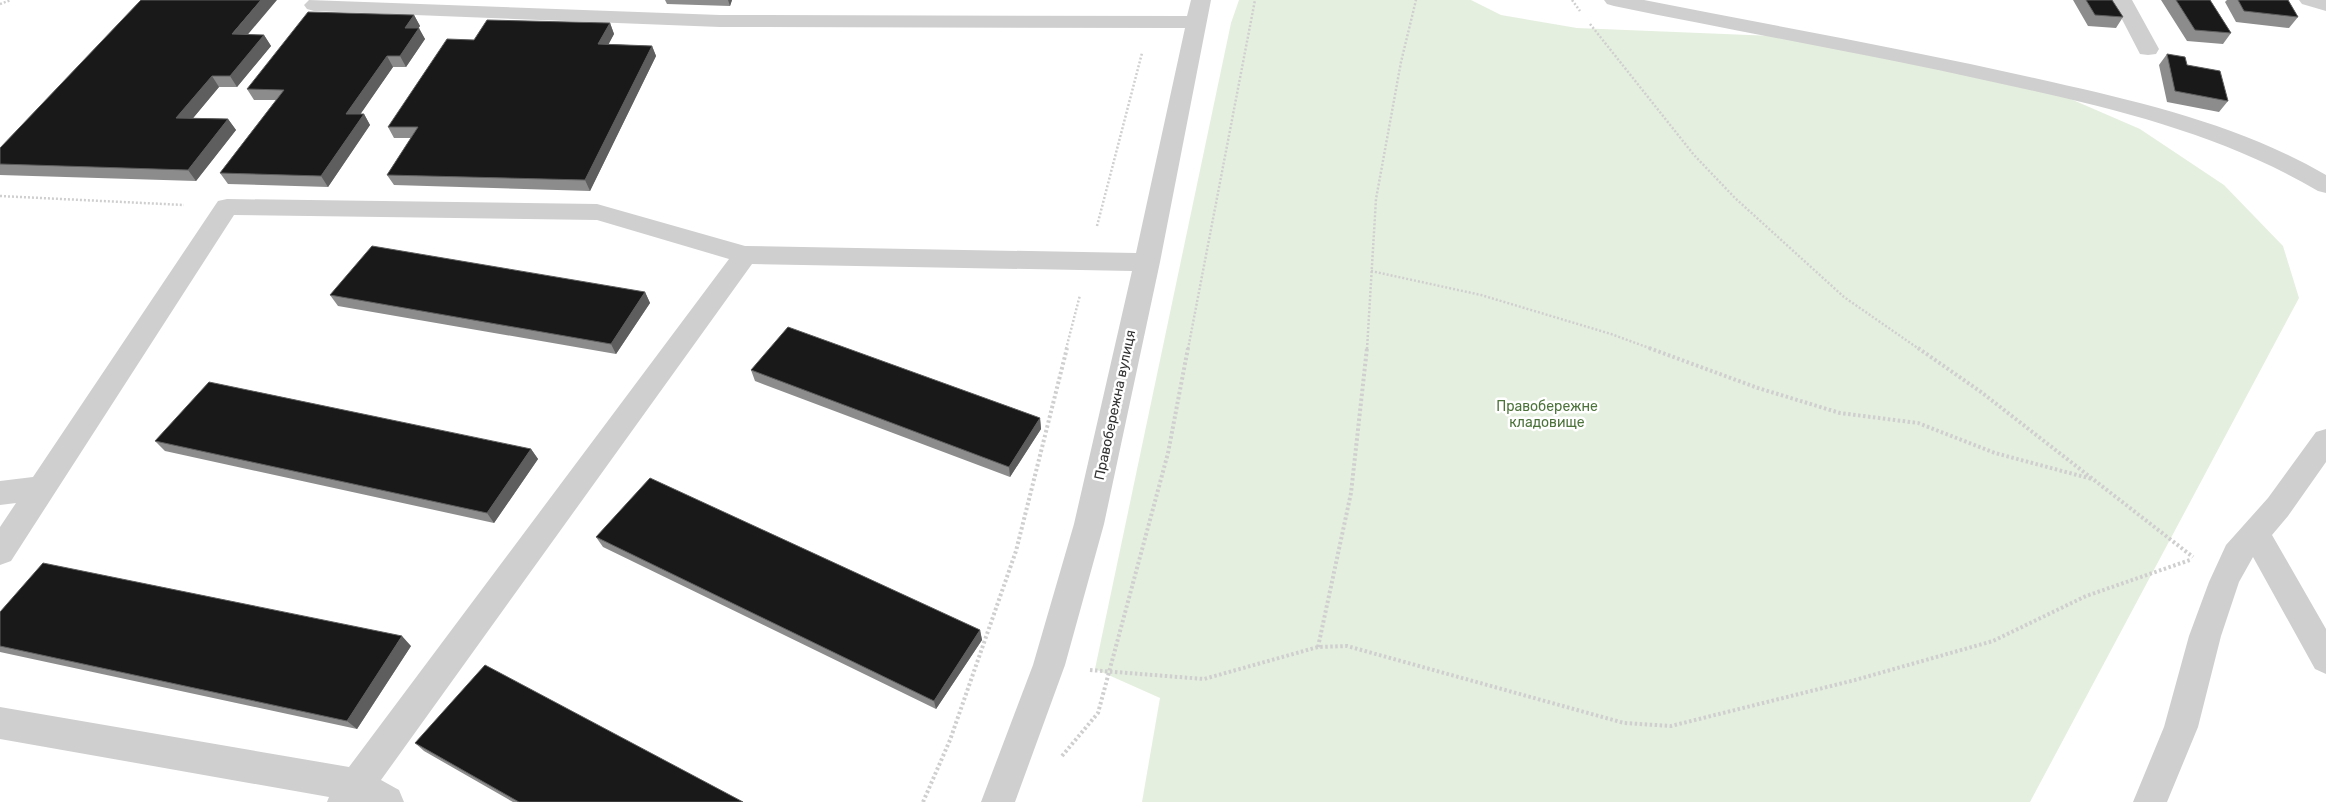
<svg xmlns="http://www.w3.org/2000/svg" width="2326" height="802" viewBox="0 0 2326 802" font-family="Rubik,sans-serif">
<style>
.green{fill:#e5efdf}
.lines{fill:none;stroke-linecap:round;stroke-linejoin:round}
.path-far1{stroke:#cfcfcf;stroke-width:2.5;stroke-dasharray:2 2;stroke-linecap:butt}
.path{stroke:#cfcfcf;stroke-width:4;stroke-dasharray:2.5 2.5;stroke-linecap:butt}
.minor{fill:#cfcfcf;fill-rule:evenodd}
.wall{fill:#8c8c8c}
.shaded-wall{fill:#5e5e5e}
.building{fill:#191919;stroke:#5e5e5e}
.labels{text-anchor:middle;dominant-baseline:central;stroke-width:5;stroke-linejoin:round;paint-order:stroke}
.street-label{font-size:14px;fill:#323232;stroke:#fff}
.park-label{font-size:14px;fill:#4c733a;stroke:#fff}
</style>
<rect width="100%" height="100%" fill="#fff"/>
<path class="green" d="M 1239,0 L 1471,0 L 1501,15 L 1577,28 L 1800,37 L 2029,81 L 2140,129 L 2224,185 L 2283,246 L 2299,298 L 2030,802 L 1142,802 L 1160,698 L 1095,669 L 1231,23 Z"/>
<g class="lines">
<path class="path-far1" d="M 1572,0 L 1580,11
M 0,4 L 11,0
M 1590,24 L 1694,155 L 1735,198 L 1844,297 L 1919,349
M 0,196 L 184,205
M 1097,226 L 1142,53
M 1371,271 L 1481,295 L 1611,334 L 1652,349
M 1066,349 L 1080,295
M 1188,349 L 1255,0
M 1367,349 L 1376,199 L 1401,62 L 1416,0"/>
<path class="path" d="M 1649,348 L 1758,388 L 1840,413 L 1918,423 L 1995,453 L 2092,479
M 1918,348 L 1981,392 L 2193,557
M 1318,647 L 1351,493 L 1367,348
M 1090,670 L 1204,679 L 1318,647 L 1347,646 L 1624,723 L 1671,726 L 1855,680 L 1993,641 L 2086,596 L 2190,560
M 1062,756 L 1098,713 L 1168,453 L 1188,348
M 923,802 L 950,740 L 1016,551 L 1067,348"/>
<path class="minor" d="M 309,0 L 720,15 L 1187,16 L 1191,0 L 1211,0 L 1160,262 L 1104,524 L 1065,665 L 1015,802 L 981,802 L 1033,665 L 1074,524 L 1132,271 L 752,264 L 381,780 L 399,790 L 404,802 L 327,802 L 329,797 L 0,739 L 0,707 L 349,767 L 729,259 L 597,220 L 234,215 L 11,561 L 0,565 L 0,527 L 16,503 L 0,505 L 0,481 L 33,477 L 218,201 L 227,199 L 597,204 L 745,246 L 1136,253 L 1185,28 L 720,27 L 314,11 L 307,9 L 304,5 Z
M 1604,0 L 1644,0 C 1780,27 1917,51 2052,82 C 2145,103 2242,126 2326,175 L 2326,193 L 2318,191 C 2218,132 2104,106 1993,82 C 1867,54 1740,32 1614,6 L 1607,4 Z
M 2112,0 L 2132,0 L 2159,49 L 2156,54 L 2148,55 L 2140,54 Z
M 2299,0 L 2326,0 L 2326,11 L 2302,4 Z
M 2326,429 L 2326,462 L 2288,516 L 2272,535 L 2326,629 L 2326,674 L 2315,669 L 2253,557 L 2239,582 L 2221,636 L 2198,727 L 2167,802 L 2133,802 L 2164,727 L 2189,636 L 2209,582 L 2226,545 L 2268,498 L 2316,432 Z"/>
</g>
<path class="wall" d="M 665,0 L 732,0 L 730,6 L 667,4 Z
M 2073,0 L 2112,0 L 2123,17 L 2116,28 L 2088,26 Z
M 2161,0 L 2210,0 L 2231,33 L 2223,44 L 2187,41 Z
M 2227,0 L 2288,0 L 2298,17 L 2289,28 L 2236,22 L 2225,2 Z
M 414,15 L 420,26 L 418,28 L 425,39 L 406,67 L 393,67 L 360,114 L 364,114 L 370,125 L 328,187 L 228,184 L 220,173 L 276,100 L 254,100 L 247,89 Z
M 610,23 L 614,34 L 608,44 L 652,46 L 656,56 L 590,191 L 394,185 L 387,175 L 411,138 L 394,138 L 388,127 Z
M 248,35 L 264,35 L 271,46 L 237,87 L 219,87 L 193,118 L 228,119 L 236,130 L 196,181 L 0,175 L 0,148 Z
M 2167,54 L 2187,65 L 2228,101 L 2219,112 L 2167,102 L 2159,65 Z
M 645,292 L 650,303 L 616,354 L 338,306 L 330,295 Z
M 751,370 L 1040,418 L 1041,429 L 1010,477 L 755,381 Z
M 155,441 L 531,449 L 538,459 L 494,523 L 165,451 Z
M 596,537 L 980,630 L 982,640 L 936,709 L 603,547 Z
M 0,612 L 411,646 L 357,729 L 0,652 Z
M 415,743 L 743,802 L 513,802 L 424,751 Z"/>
<path class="shaded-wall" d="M 261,0 L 277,0 L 239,45 L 232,34 Z
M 728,0 L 732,0 L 730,6 Z
M 414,15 L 420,26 L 411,39 L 405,28 Z
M 610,23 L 614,34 L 603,55 L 598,44 Z
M 419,28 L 425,39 L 406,67 L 400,56 Z
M 264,35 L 271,46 L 237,87 L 230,76 Z
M 652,46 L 656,56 L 590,191 L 585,180 Z
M 387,56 L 393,67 L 353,125 L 346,114 Z
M 212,76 L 219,87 L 184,129 L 176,118 Z
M 364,114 L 370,125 L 328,187 L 321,176 Z
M 228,119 L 236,130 L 196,181 L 188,170 Z
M 645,292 L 650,303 L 616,354 L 611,344 Z
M 1040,418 L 1041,429 L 1010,477 L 1009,467 Z
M 531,449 L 538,459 L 494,523 L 487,513 Z
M 980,630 L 982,640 L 936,709 L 934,701 Z
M 402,636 L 411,646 L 357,729 L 347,721 Z"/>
<path class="building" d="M 141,0 L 261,0 L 232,34 L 264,35 L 230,76 L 212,76 L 176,118 L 228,119 L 188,170 L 0,164 L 0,148 Z
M 2086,0 L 2112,0 L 2123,17 L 2095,15 Z
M 2176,0 L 2210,0 L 2231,33 L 2195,30 Z
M 2238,0 L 2288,0 L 2298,17 L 2244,11 Z
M 308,12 L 414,15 L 405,28 L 419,28 L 400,56 L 387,56 L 346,114 L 364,114 L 321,176 L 220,173 L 284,90 L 247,89 Z
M 487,20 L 610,23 L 598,44 L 652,46 L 585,180 L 387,175 L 418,127 L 388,127 L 447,39 L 474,40 Z
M 2167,54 L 2185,57 L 2187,65 L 2220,71 L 2228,101 L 2175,91 Z
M 372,246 L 645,292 L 611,344 L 330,295 Z
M 788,327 L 1040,418 L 1009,467 L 751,370 Z
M 209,382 L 531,449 L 487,513 L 155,441 Z
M 650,478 L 980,630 L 934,701 L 596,537 Z
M 43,563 L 402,636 L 347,721 L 0,646 L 0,612 Z
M 485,665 L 743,802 L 519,802 L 415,743 Z"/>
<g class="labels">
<g class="street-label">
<text transform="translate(1115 405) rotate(-78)">Правобережна вулиця</text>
</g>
<g class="park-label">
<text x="1547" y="406">Правобережне<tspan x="1547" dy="16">кладовище</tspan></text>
</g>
</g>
</svg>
